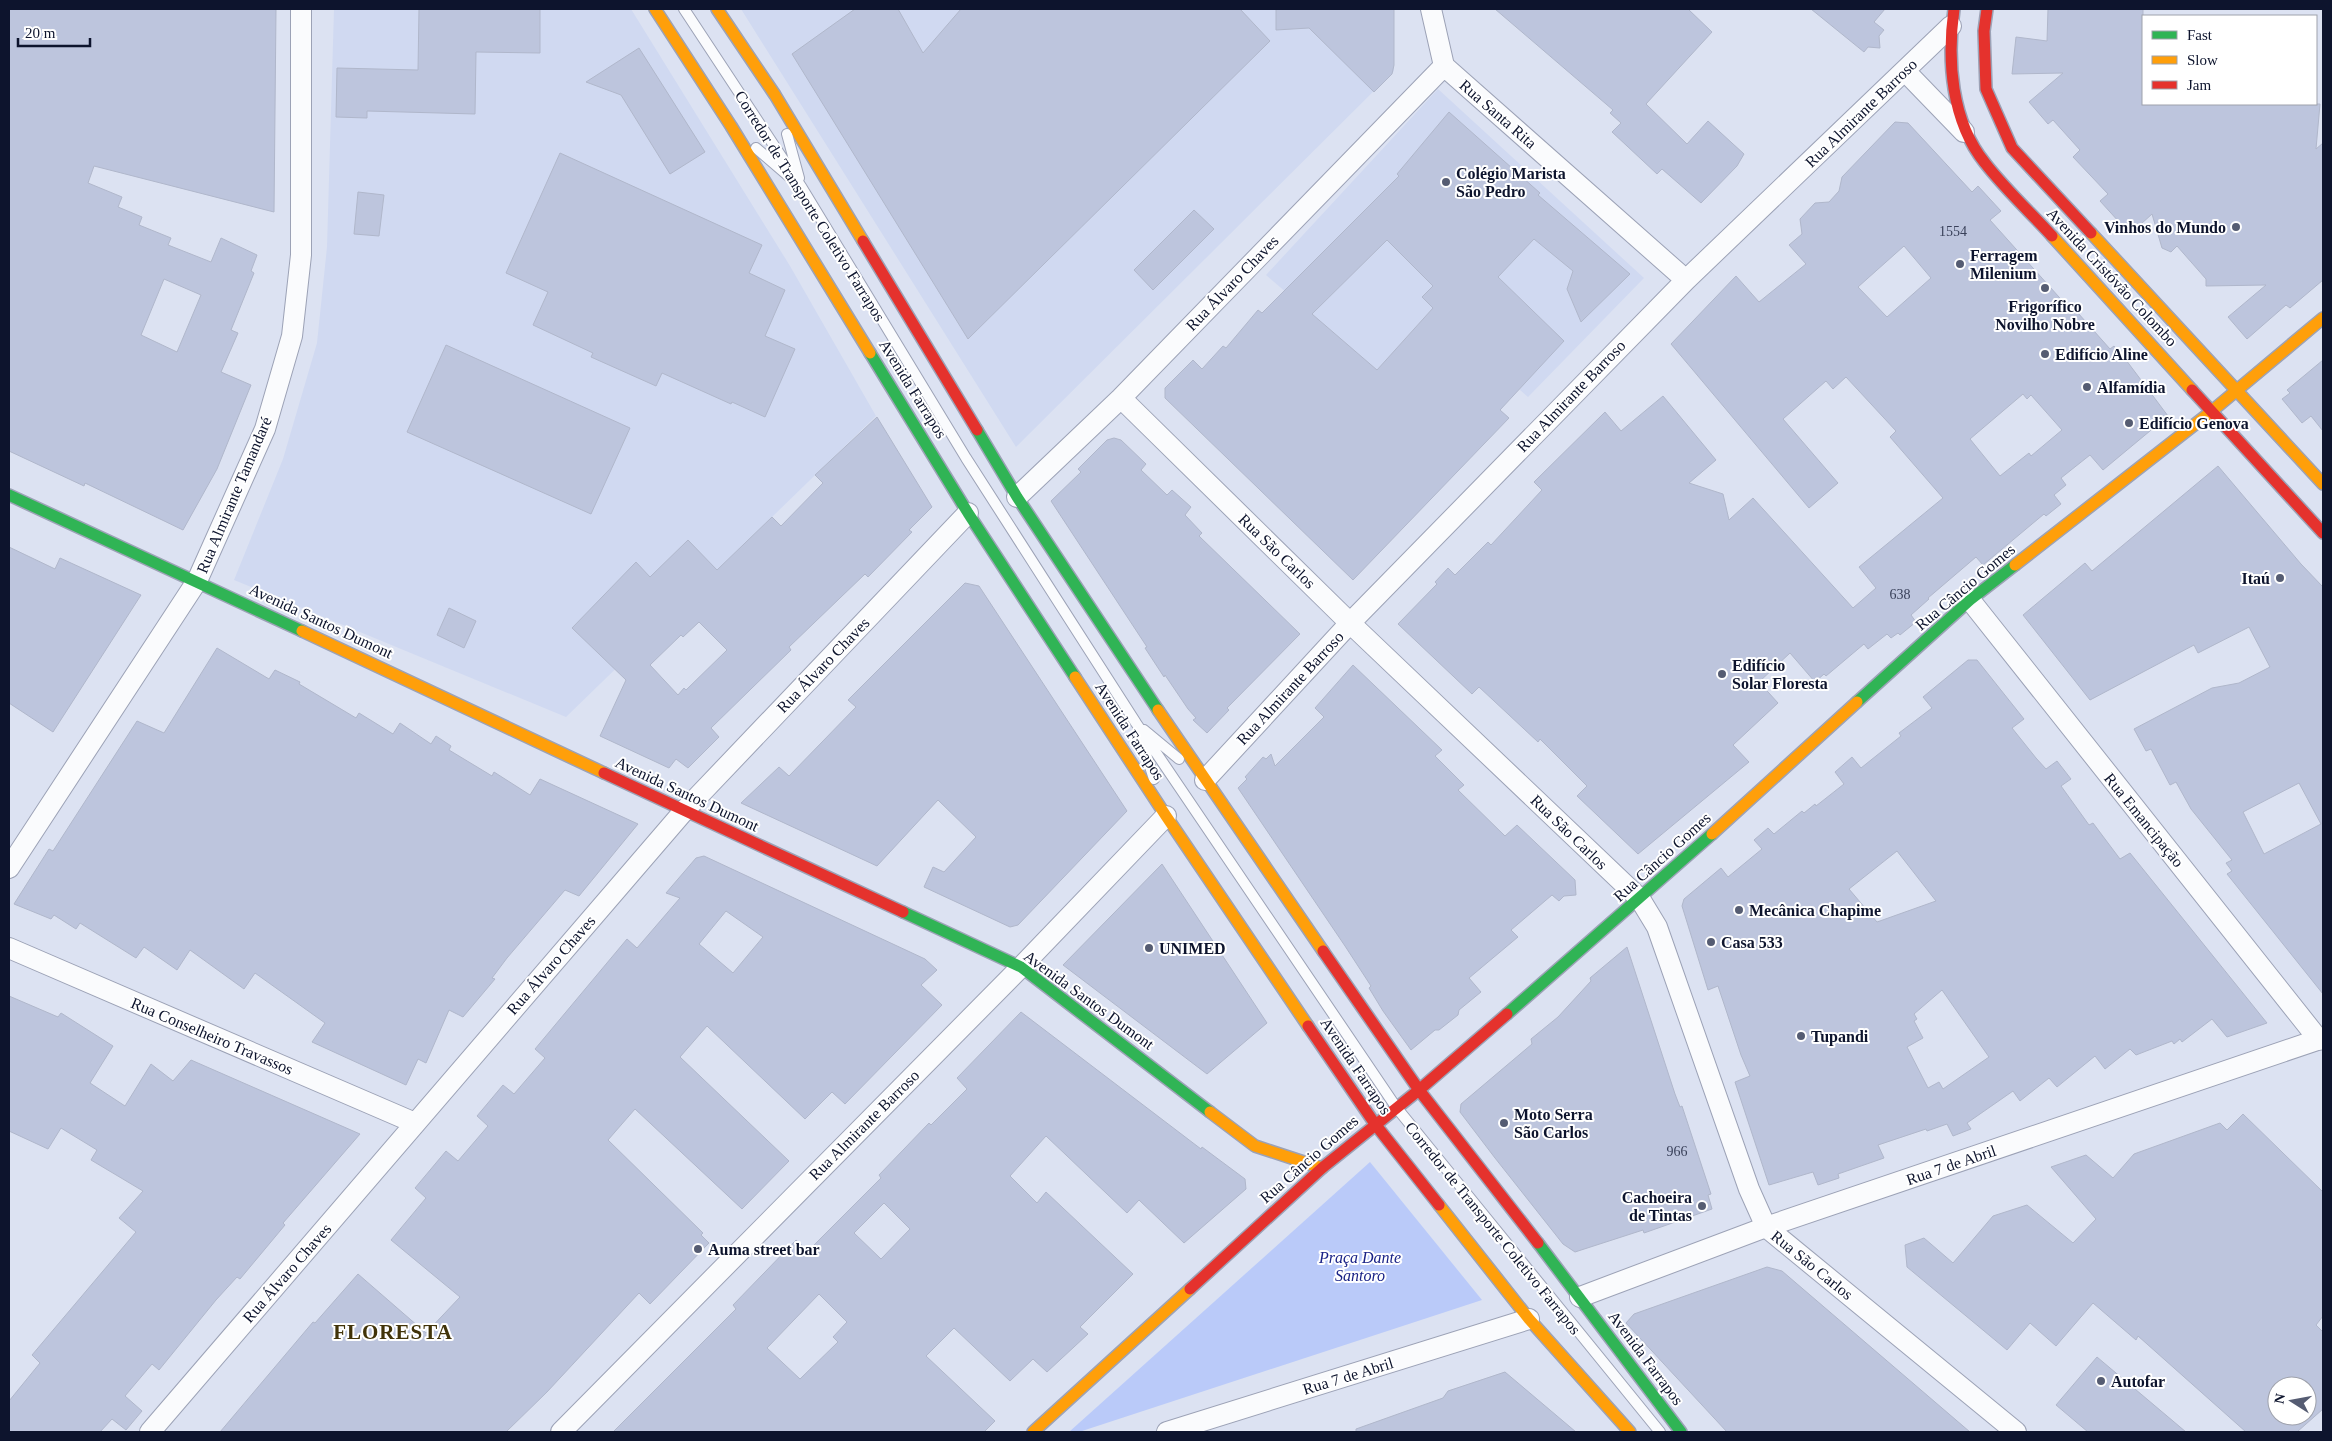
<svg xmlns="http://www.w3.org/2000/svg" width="2332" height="1441" viewBox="0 0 2332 1441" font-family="Georgia,serif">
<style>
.built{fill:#d0d9f1}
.green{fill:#bacaf9}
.building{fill:#bdc5dd;stroke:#b0b7cb;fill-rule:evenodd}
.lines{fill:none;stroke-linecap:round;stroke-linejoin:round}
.lane-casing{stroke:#9ca2b6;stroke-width:12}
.street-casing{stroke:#9ca2b6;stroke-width:22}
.fast-casing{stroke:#9ca2b6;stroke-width:14}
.slow-casing{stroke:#9ca2b6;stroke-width:14}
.jam-casing{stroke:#9ca2b6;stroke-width:14}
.lane{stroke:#fafbfd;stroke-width:10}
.street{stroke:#fafbfd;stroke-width:20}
.fast{stroke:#30b455;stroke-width:11}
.slow{stroke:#ff9f0a;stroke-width:11}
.jam{stroke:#e5322d;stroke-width:11}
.poi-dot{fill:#555c72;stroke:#fff;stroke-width:2}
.labels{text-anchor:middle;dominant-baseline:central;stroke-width:4;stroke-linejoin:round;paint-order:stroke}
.number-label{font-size:14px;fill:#394059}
.street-label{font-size:16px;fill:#0d142d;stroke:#fff}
.poi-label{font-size:16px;font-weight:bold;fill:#0d142d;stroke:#fff;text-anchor:start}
.park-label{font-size:16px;font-style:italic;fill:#192286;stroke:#fff}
.district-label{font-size:21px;font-weight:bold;letter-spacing:1px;fill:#413309;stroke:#fff}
</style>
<rect width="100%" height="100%" fill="#dce2f2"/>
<path class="built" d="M 334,9 L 631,9 L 790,266 L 876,416 L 566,717 L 234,580 L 283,459 L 317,343 L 327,247 Z
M 741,9 L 1394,9 L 1394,71 L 1016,447 Z
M 1438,89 L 1644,278 L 1528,397 L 1430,311 L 1377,370 L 1266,275 Z"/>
<path class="green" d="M 1370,1162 L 1482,1300 L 1079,1432 L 1069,1432 Z"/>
<path class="building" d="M 9,9 L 276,9 L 274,212 L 94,166 L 88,183 L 122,197 L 118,207 L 142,217 L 139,225 L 171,238 L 168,245 L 211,262 L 221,238 L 257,255 L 251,271 L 254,273 L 231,330 L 238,333 L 221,372 L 251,385 L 217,469 L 183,530 L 85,483 L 84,486 L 9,451 ZM 164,279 L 201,295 L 177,352 L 141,335 Z
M 419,9 L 540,9 L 540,53 L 476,52 L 475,114 L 367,111 L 367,118 L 336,117 L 337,68 L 418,70 Z
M 855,9 L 898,9 L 923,53 L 961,9 L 1240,9 L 1270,41 L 968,339 L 792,54 Z
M 1276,9 L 1394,9 L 1394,65 L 1392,74 L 1374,92 L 1309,28 L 1276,30 Z
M 1495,9 L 1688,9 L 1712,32 L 1646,104 L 1687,144 L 1708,121 L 1744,154 L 1737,166 L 1701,203 L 1662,169 L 1657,174 L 1612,132 L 1621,123 L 1610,113 L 1613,110 Z
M 1811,9 L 1885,9 L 1874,22 L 1884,30 L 1879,36 L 1880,48 L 1868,47 L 1864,52 Z
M 2048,9 L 2143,9 L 2143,104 L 2320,104 L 2316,149 L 2323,143 L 2323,280 L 2290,308 L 2286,305 L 2247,339 L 2228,317 L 2266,285 L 2206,286 L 2206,279 L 2177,246 L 2171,252 L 2162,248 L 2152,214 L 2130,234 L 2100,201 L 2108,194 L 2073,157 L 2080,150 L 2053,120 L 2048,124 L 2029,102 L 2063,73 L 2012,74 L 2016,37 L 2047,41 Z
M 639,48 L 705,152 L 670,174 L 621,95 L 586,82 Z
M 1449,112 L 1540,193 L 1538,195 L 1630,274 L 1581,322 L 1567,289 L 1573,271 L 1534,239 L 1498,277 L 1564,341 L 1500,410 L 1509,418 L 1353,580 L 1165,398 L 1165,388 L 1193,360 L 1202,369 L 1223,346 L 1226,348 L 1258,310 L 1262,313 L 1399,176 L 1397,174 ZM 1387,240 L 1433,286 L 1422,297 L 1433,308 L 1377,370 L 1312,314 Z
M 1895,122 L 1908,123 L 1972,192 L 1978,186 L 2001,211 L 1990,220 L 2067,306 L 2070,304 L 2110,349 L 2114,346 L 2123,356 L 2168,416 L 2103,470 L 2090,455 L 2061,478 L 2066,485 L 2054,495 L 2061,504 L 2046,516 L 2044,514 L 1983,565 L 1976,557 L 1928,598 L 1929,599 L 1911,615 L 1916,622 L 1900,635 L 1898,633 L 1891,638 L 1887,634 L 1868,649 L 1864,644 L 1826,676 L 1824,674 L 1815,682 L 1790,653 L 1759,682 L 1778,703 L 1733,745 L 1749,762 L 1638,854 L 1577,796 L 1587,786 L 1540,739 L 1538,742 L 1479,687 L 1472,694 L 1398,624 L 1437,584 L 1435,582 L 1448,568 L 1455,575 L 1488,542 L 1491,545 L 1542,490 L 1534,482 L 1605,412 L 1621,431 L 1663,396 L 1716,460 L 1689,483 L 1723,494 L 1729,520 L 1753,498 L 1853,608 L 1876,588 L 1859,567 L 1943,498 L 1890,437 L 1896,431 L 1846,377 L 1833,389 L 1826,381 L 1783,419 L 1838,483 L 1809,508 L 1671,344 L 1736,276 L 1759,302 L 1806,264 L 1789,245 L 1802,234 L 1800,219 L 1815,203 L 1829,202 L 1839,191 L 1842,177 ZM 1904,246 L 1931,278 L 1887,317 L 1858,287 ZM 2023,394 L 2027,399 L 2031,395 L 2062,430 L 2031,456 L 2029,453 L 2000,476 L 1970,439 Z
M 560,153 L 762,245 L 749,273 L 785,290 L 765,336 L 795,349 L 765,417 L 732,402 L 731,404 L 662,373 L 656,386 L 591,357 L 593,353 L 533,325 L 548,292 L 506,273 Z
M 358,192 L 384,195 L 379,236 L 354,234 Z
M 1194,210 L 1214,229 L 1153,290 L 1134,270 Z
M 446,345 L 630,428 L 591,514 L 407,432 Z
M 2323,360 L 2323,431 L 2311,416 L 2302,423 L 2282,399 L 2290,393 L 2287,390 Z
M 877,417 L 932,507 L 909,530 L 912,532 L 868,577 L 865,574 L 789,647 L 791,650 L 711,728 L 719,737 L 688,768 L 676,759 L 669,768 L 600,736 L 626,680 L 572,628 L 636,562 L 650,577 L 688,540 L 717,570 L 772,517 L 781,526 L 823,483 L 815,475 ZM 699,622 L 727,650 L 686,690 L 684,688 L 678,695 L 650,665 L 681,635 L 683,637 Z
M 1114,438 L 1121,440 L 1146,464 L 1141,470 L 1167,495 L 1172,490 L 1191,507 L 1185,515 L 1202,533 L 1199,536 L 1300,634 L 1227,708 L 1229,710 L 1207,733 L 1193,720 L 1196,718 L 1188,709 L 1165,675 L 1164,677 L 1145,648 L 1147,647 L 1051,501 L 1081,472 L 1078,469 L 1107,440 Z
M 2218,466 L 2301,564 L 2323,587 L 2323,994 L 2227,874 L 2232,871 L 2226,863 L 2232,860 L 2191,809 L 2176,782 L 2170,785 L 2151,749 L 2146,751 L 2134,729 L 2212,688 L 2239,683 L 2270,667 L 2249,627 L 2198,653 L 2194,645 L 2090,700 L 2023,615 L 2085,563 L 2092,571 ZM 2299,783 L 2321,824 L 2264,854 L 2243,812 Z
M 9,547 L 55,569 L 60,558 L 141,595 L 53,732 L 9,703 Z
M 965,583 L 979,586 L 1127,811 L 1018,925 L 1010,927 L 924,887 L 933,867 L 944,872 L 976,837 L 938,800 L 877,866 L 741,803 L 779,767 L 789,776 L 856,707 L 848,700 Z
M 449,608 L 476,621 L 464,648 L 437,635 Z
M 217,648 L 269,679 L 275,670 L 300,682 L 299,684 L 356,718 L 359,713 L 393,734 L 400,723 L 431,744 L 436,736 L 451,746 L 449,750 L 492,776 L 494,772 L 530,795 L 540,779 L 638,824 L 579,896 L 565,890 L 507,958 L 492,978 L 495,979 L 463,1017 L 449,1010 L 426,1063 L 418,1059 L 406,1085 L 312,1042 L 325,1023 L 255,973 L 244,989 L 190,950 L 177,970 L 144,947 L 136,958 L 80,923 L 76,929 L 54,915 L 51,919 L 14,904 L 49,849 L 53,851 L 137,721 L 164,733 Z
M 1968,660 L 1977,660 L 2024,719 L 2012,728 L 2036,758 L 2046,769 L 2057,761 L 2071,779 L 2061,786 L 2089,825 L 2093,823 L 2120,859 L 2130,853 L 2267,1023 L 2227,1037 L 2212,1019 L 2182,1042 L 2180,1039 L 2174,1044 L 2172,1041 L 2136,1055 L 2130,1049 L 2105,1069 L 2095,1056 L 2057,1087 L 2049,1078 L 2020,1101 L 2013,1091 L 1967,1123 L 1971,1129 L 1953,1136 L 1947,1124 L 1927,1131 L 1926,1129 L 1878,1145 L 1884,1158 L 1838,1174 L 1839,1178 L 1818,1185 L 1813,1172 L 1769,1185 L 1735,1082 L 1750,1076 L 1741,1055 L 1718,986 L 1708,990 L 1682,906 L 1684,899 L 1721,868 L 1728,877 L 1762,849 L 1754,840 L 1768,828 L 1774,834 L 1802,811 L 1804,813 L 1815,804 L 1816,806 L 1844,784 L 1835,772 L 1852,757 L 1861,768 L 1901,736 L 1899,733 L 1932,708 L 1923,697 ZM 1897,851 L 1936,901 L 1877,922 L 1849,889 ZM 1942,990 L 1989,1057 L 1943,1089 L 1939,1082 L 1928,1088 L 1907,1047 L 1923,1038 L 1914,1021 L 1917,1019 L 1914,1014 Z
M 1353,665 L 1442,750 L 1435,756 L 1464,785 L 1458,790 L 1505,836 L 1517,825 L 1575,880 L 1576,895 L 1564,896 L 1559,901 L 1552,895 L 1511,930 L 1518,937 L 1469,978 L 1481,992 L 1459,1010 L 1458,1015 L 1439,1030 L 1435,1030 L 1411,1050 L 1383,1011 L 1369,988 L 1371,986 L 1345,946 L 1238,788 L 1247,779 L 1245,777 L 1263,757 L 1266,759 L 1271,754 L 1275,766 L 1324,717 L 1315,708 Z
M 704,856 L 925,959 L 937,970 L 921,985 L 942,1005 L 845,1104 L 832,1092 L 805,1119 L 707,1026 L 680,1057 L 789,1161 L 742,1209 L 635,1109 L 608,1140 L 703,1233 L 701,1235 L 709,1243 L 650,1304 L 639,1293 L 547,1392 L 506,1432 L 220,1432 L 313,1322 L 315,1323 L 358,1274 L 426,1333 L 460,1297 L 391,1240 L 426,1198 L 415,1188 L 446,1151 L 458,1161 L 488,1126 L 477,1116 L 503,1085 L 514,1094 L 545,1058 L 535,1049 L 627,939 L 637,948 L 680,898 L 666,893 L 696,858 ZM 726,911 L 763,937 L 733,973 L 699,944 Z
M 1162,864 L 1267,1023 L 1207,1074 L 1063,965 Z
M 1627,947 L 1675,1094 L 1680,1107 L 1682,1106 L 1711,1194 L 1708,1195 L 1712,1209 L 1644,1233 L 1643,1230 L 1575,1252 L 1563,1244 L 1495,1158 L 1460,1112 L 1461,1104 L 1532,1044 L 1531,1039 L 1558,1017 L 1591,981 L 1590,978 Z
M 9,996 L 58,1017 L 61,1013 L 113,1046 L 90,1083 L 125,1106 L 151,1064 L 173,1081 L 191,1060 L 360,1134 L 283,1223 L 285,1225 L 240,1279 L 237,1277 L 216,1300 L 159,1370 L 152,1364 L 125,1396 L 142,1411 L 126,1430 L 112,1419 L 100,1432 L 9,1432 L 9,1401 L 40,1363 L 32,1355 L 136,1232 L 119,1218 L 143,1191 L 91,1160 L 97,1150 L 61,1128 L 48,1149 L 9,1131 Z
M 1021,1012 L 1201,1149 L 1202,1147 L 1245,1179 L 1246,1189 L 1184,1243 L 1139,1200 L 1127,1213 L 1046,1136 L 1010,1176 L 1037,1203 L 1046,1192 L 1133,1274 L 1080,1327 L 1088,1334 L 1047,1372 L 1033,1359 L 1010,1381 L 954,1328 L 926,1356 L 995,1421 L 984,1432 L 613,1432 L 736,1309 L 733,1305 L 796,1240 L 808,1251 L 881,1178 L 879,1175 L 929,1123 L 931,1125 L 967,1089 L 957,1078 ZM 884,1203 L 910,1229 L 881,1259 L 854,1233 ZM 819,1294 L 847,1322 L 833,1337 L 838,1342 L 800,1379 L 767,1348 Z
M 2243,1114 L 2323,1192 L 2323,1316 L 2316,1325 L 2323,1332 L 2323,1409 L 2297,1432 L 2246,1432 L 2138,1336 L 2136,1340 L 2093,1303 L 2056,1346 L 2030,1323 L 2007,1350 L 1907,1267 L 1905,1245 L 1924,1238 L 1953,1263 L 1993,1216 L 2027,1205 L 2073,1243 L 2096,1219 L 2051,1167 L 2086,1155 L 2113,1178 L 2134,1154 L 2220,1123 L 2227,1130 ZM 2277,1386 L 2307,1386 L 2307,1416 L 2277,1416 Z
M 1767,1267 L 1782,1271 L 1970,1432 L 1727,1432 L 1626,1323 L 1634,1314 Z
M 2097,1357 L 2186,1432 L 2088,1432 L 2056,1405 Z
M 1505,1372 L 1576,1432 L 1356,1432 L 1356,1429 L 1443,1398 L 1448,1391 Z"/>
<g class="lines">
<g class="lane-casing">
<path id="lane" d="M 684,9 L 802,188 L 966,458 L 1136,723 L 1396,1107 L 1660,1432
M 787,134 L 799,178
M 756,148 L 792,179
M 1144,730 L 1179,759
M 1140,736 L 1154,779"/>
</g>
<g class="street-casing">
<path id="street" d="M 1431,9 L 1444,66 L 1686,280
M 1905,71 L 1964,132
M 1121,398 L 1350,623 L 1640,899 L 1657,927 L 1749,1189 L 1766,1227 L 2016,1432
M 1017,497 L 1121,398 L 1444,66
M 1970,600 L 2319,1040
M 1205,780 L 1350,623 L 1686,280 L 1951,26
M 9,868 L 197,581 L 265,429 L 292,336 L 301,255 L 301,9
M 9,948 L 415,1123
M 1580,1297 L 1766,1227 L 2323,1038
M 150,1432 L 684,811 L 968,513
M 561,1432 L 1021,967 L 1166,816
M 1167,1432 L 1529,1319"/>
</g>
<g class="fast-casing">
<path id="fast" d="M 870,353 L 968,513 L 1075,677
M 977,430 L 1017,497 L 1158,710
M 9,495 L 302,631
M 1857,702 L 1970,600 L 2015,565
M 903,912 L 1021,967 L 1210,1112
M 1507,1014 L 1712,834
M 1538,1243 L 1681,1432"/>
</g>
<g class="slow-casing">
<path id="slow" d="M 655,9 L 731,126 L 870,353
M 717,9 L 775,95 L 863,241
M 2091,233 L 2323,484
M 2052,236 L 2192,390
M 2015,565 L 2212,411 L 2323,318
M 302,631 L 604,773
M 1075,677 L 1166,816 L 1308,1026
M 1158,710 L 1323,951
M 1712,834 L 1857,702
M 1210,1112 L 1255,1146 L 1322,1168
M 1439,1205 L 1529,1319 L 1630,1432
M 1033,1432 L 1190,1289"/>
</g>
<g class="jam-casing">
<path id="jam" d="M 1954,9 C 1947,60 1951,121 1985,163 C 2005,189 2030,212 2052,236
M 1987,9 L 1984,31 L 1986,89 L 2012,148 L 2091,233
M 863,241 L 977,430
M 2192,390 L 2323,533
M 604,773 L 903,912
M 1323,951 L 1419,1090 L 1538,1243
M 1308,1026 L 1375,1124 L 1439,1205
M 1190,1289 L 1322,1168 L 1419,1090 L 1507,1014"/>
</g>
<use href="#lane" class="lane"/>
<use href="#street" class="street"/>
<use href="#fast" class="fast"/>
<use href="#slow" class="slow"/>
<use href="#jam" class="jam"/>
</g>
<g class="poi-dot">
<circle cx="1446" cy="182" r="5"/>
<circle cx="2236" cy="227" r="5"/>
<circle cx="1960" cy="264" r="5"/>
<circle cx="2045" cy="288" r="5"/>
<circle cx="2045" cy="354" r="5"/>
<circle cx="2087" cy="387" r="5"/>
<circle cx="2129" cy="423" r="5"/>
<circle cx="2280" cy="578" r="5"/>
<circle cx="1722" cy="674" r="5"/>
<circle cx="1739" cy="910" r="5"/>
<circle cx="1711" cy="942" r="5"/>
<circle cx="1149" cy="948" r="5"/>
<circle cx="1801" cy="1036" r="5"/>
<circle cx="1504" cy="1123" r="5"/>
<circle cx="1702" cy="1206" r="5"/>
<circle cx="698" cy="1249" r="5"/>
<circle cx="2101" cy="1381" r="5"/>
</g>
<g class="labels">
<g class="number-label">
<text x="1953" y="231">1554</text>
<text x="1900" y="594">638</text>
<text x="1677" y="1151">966</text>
</g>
<g class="street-label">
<text transform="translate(1861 113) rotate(-44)">Rua Almirante Barroso</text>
<text transform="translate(1498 114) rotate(41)">Rua Santa Rita</text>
<text transform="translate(810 206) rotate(58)">Corredor de Transporte Coletivo Farrapos</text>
<text transform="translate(2112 277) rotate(47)">Avenida Cristóvão Colombo</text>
<text transform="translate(1232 283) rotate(-46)">Rua Álvaro Chaves</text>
<text transform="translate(913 389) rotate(58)">Avenida Farrapos</text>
<text transform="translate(1571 396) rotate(-46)">Rua Almirante Barroso</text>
<text transform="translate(234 495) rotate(-67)">Rua Almirante Tamandaré</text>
<text transform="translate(1277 551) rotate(44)">Rua São Carlos</text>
<text transform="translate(1965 587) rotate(-40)">Rua Câncio Gomes</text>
<text transform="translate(321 621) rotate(25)">Avenida Santos Dumont</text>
<text transform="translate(823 665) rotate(-46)">Rua Álvaro Chaves</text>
<text transform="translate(1290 688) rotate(-47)">Rua Almirante Barroso</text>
<text transform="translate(1130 731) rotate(57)">Avenida Farrapos</text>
<text transform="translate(687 794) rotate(25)">Avenida Santos Dumont</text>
<text transform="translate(2144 820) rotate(51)">Rua Emancipação</text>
<text transform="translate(1569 832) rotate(44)">Rua São Carlos</text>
<text transform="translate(1662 857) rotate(-42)">Rua Câncio Gomes</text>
<text transform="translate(551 965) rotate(-49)">Rua Álvaro Chaves</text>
<text transform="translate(1089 1000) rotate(36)">Avenida Santos Dumont</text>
<text transform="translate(212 1036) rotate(23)">Rua Conselheiro Travassos</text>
<text transform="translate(1356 1066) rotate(56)">Avenida Farrapos</text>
<text transform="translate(864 1125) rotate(-45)">Rua Almirante Barroso</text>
<text transform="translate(1309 1159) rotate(-41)">Rua Câncio Gomes</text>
<text transform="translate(1951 1165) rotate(-19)">Rua 7 de Abril</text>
<text transform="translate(1493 1228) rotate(51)">Corredor de Transporte Coletivo Farrapos</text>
<text transform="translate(1812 1265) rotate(39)">Rua São Carlos</text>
<text transform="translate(287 1273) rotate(-49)">Rua Álvaro Chaves</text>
<text transform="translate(1646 1358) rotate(53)">Avenida Farrapos</text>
<text transform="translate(1348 1376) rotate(-17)">Rua 7 de Abril</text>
</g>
<g class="poi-label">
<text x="1456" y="173">Colégio Marista<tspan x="1456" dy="18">São Pedro</tspan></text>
<text x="2226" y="227" text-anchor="end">Vinhos do Mundo</text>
<text x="1970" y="255">Ferragem<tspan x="1970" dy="18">Milenium</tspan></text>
<text x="2045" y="306" text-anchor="middle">Frigorífico<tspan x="2045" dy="18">Novilho Nobre</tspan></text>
<text x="2055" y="354">Edifício Aline</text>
<text x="2097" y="387">Alfamídia</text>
<text x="2139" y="423">Edifício Genova</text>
<text x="2270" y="578" text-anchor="end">Itaú</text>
<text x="1732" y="665">Edifício<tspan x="1732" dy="18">Solar Floresta</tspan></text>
<text x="1749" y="910">Mecânica Chapime</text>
<text x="1721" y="942">Casa 533</text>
<text x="1159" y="948">UNIMED</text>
<text x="1811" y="1036">Tupandi</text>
<text x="1514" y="1114">Moto Serra<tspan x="1514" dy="18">São Carlos</tspan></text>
<text x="1692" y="1197" text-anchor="end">Cachoeira<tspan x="1692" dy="18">de Tintas</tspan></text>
<text x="708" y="1249">Auma street bar</text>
<text x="2111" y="1381">Autofar</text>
</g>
<g class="park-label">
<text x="1360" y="1257">Praça Dante<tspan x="1360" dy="18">Santoro</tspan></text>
</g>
<g class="district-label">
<text x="393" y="1332">FLORESTA</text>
</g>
</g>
<rect width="2332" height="1441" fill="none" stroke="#0d142d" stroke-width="20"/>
<rect x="2142" y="15" width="175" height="90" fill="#ffffff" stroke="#9ea1ab"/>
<rect x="2152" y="31" width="25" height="8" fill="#30b455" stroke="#9ea1ab"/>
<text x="2187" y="40" font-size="15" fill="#0d142d">Fast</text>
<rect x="2152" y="56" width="25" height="8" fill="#ff9f0a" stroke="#9ea1ab"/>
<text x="2187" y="65" font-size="15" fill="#0d142d">Slow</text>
<rect x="2152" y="81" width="25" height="8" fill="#e5322d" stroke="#9ea1ab"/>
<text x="2187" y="90" font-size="15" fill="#0d142d">Jam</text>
<g transform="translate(2292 1401) rotate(281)"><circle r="24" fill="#ffffff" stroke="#9ea1ab"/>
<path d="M0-4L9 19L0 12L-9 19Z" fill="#555c72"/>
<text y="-8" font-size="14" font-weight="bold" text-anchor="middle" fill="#0d142d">N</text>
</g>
<path d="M18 38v8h72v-8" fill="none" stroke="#0d142d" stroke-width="2.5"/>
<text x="25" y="38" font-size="15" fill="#0d142d" stroke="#ffffff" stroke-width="4" paint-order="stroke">20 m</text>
</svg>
